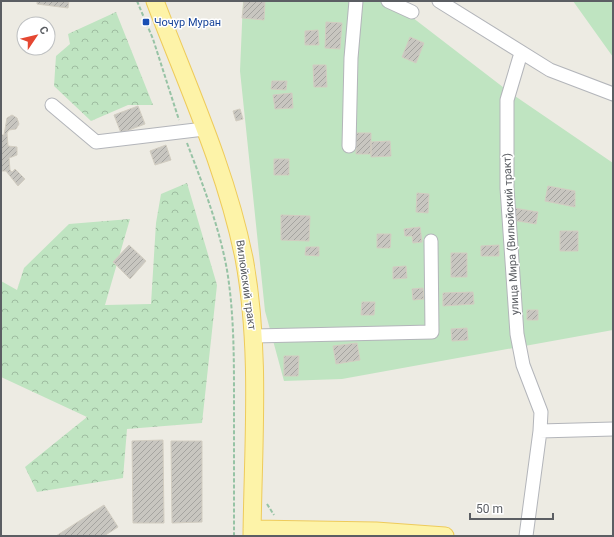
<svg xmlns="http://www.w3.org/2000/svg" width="614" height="537" viewBox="0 0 614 537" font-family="Roboto,sans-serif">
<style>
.forest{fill:url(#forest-crowns)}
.garden{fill:#bfe4c1}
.building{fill:url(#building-hatch);stroke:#d2cdc1}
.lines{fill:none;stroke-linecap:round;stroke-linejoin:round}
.minor-casing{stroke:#b3b5ba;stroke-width:15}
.major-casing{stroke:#eecb5b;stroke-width:19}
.path{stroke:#97c3a5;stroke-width:2;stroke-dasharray:4 2;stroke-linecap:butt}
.minor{stroke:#fff;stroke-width:13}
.major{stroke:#fdf3a8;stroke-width:17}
.transit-dot{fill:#1a4fb4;stroke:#fff;stroke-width:1.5}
.labels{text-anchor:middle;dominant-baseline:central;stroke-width:3;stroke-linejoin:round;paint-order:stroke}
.transit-label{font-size:11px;fill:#164399;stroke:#fff;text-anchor:start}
.street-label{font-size:11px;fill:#5b5e63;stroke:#fff}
</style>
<defs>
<pattern id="forest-crowns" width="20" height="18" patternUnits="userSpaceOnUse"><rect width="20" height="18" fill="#bfe4c1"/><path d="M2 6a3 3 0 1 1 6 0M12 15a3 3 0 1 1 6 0" fill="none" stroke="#9ebca0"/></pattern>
<pattern id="building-hatch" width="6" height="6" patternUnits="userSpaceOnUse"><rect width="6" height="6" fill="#c8c6c0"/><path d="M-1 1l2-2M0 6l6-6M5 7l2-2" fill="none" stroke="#a5a4a0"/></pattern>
</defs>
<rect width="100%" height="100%" fill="#edebe3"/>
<path class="forest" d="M 116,12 L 153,105 L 128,105 L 91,121 L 54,86 L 56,56 L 70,44 L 68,34 Z
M 187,183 L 217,285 L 202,423 L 127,429 L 123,478 L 37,492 L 25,467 L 87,417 L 1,377 L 1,281 L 17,290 L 24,268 L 69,224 L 130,219 L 105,305 L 151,304 L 156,223 L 161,194 Z"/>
<path class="garden" d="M 243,1 L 391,1 L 512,94 L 613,163 L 613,330 L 342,379 L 284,381 L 265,311 L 240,71 Z
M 573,1 L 613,1 L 613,57 Z"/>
<path class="building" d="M 37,1 L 69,1 L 68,8 L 37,4 Z
M 244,1 L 265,1 L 264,20 L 242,18 Z
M 326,22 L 342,23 L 340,49 L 325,48 Z
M 318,30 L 319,45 L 305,45 L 305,31 Z
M 410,37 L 424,43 L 416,63 L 402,57 Z
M 313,65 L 326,65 L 327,87 L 314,87 Z
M 272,81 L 287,81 L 286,90 L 271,89 Z
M 292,93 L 293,108 L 275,109 L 273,95 Z
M 138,106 L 145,124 L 121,133 L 114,115 Z
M 240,109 L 243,119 L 236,121 L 233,111 Z
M 12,115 L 17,118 L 19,124 L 16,129 L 9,130 L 7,133 L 8,146 L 17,147 L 17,155 L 9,158 L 10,170 L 12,172 L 15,169 L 25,179 L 18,186 L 6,171 L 1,171 L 1,135 L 4,135 L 7,118 Z
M 356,133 L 371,133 L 371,154 L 356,154 Z
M 390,141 L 391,156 L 371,157 L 371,142 Z
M 166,145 L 171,160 L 155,165 L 150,151 Z
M 274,159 L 289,159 L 289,175 L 274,175 Z
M 548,186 L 575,191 L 575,207 L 545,201 Z
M 417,193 L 429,194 L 428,213 L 416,212 Z
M 514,208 L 538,212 L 536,224 L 512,220 Z
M 281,215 L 310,216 L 309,241 L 281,240 Z
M 420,227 L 422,242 L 413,243 L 412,236 L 405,236 L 404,229 Z
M 560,231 L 578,231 L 578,251 L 560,251 Z
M 377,234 L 391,234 L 390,248 L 377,248 Z
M 129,245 L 146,261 L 130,279 L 113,262 Z
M 499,245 L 499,256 L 481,256 L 481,246 Z
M 306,247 L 319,247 L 319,256 L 305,255 Z
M 451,253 L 467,253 L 467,277 L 451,277 Z
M 406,266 L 407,278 L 393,279 L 393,267 Z
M 423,288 L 424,299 L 413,300 L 412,289 Z
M 473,292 L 474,304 L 443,306 L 443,293 Z
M 362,302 L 375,302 L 374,315 L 361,315 Z
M 527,310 L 538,310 L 538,320 L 527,320 Z
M 467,328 L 468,340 L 452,341 L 451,329 Z
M 357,343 L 360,360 L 336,364 L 333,346 Z
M 284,356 L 299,356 L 298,376 L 284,376 Z
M 163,440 L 164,523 L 133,523 L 132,441 Z
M 171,441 L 202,441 L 202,522 L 172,523 Z
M 104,505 L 118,527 L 104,536 L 56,536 Z"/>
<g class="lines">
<g class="minor-casing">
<path id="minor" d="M 388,1 L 412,12
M 439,1 L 550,70 L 613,94
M 521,53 L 507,100 L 507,188 L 517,334 L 523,365 L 541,412 L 540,431 L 526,536
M 52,105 L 96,142 L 204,129
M 349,146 L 351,58 L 356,1
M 253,336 L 432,332 L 431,241
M 540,431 L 613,429"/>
</g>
<g class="major-casing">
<path id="major" d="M 155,1 C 187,85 226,169 244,258 C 261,349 253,444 252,536
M 252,529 L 376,531 L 445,536"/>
</g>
<path class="path" d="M 137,1 L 153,39 L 179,120
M 187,143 C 203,185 219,226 227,270 C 234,313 234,357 234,400 C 234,445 234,491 234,536
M 267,504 L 274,515"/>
<use href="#minor" class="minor"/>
<use href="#major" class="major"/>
</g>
<rect class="transit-dot" x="142" y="18" width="8" height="8" rx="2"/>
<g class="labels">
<g class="transit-label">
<text x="154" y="22">Чочур Муран</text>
</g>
<g class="street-label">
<text transform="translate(511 234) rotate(-93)">улица Мира (Вилюйский тракт)</text>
<text transform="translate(246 285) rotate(82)">Вилюйский тракт</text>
</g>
</g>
<rect width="614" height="537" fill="none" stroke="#5b5e63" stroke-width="4"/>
<g transform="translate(36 36) rotate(55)"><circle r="19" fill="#ffffff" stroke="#bdbfc1"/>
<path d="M0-3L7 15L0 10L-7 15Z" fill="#e54731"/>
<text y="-6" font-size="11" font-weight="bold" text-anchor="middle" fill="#5b5e63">С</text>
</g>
<path d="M470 513v6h83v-6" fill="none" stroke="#5b5e63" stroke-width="2"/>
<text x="476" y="513" font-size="12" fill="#5b5e63" stroke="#ffffff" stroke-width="3" paint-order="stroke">50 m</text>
</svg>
